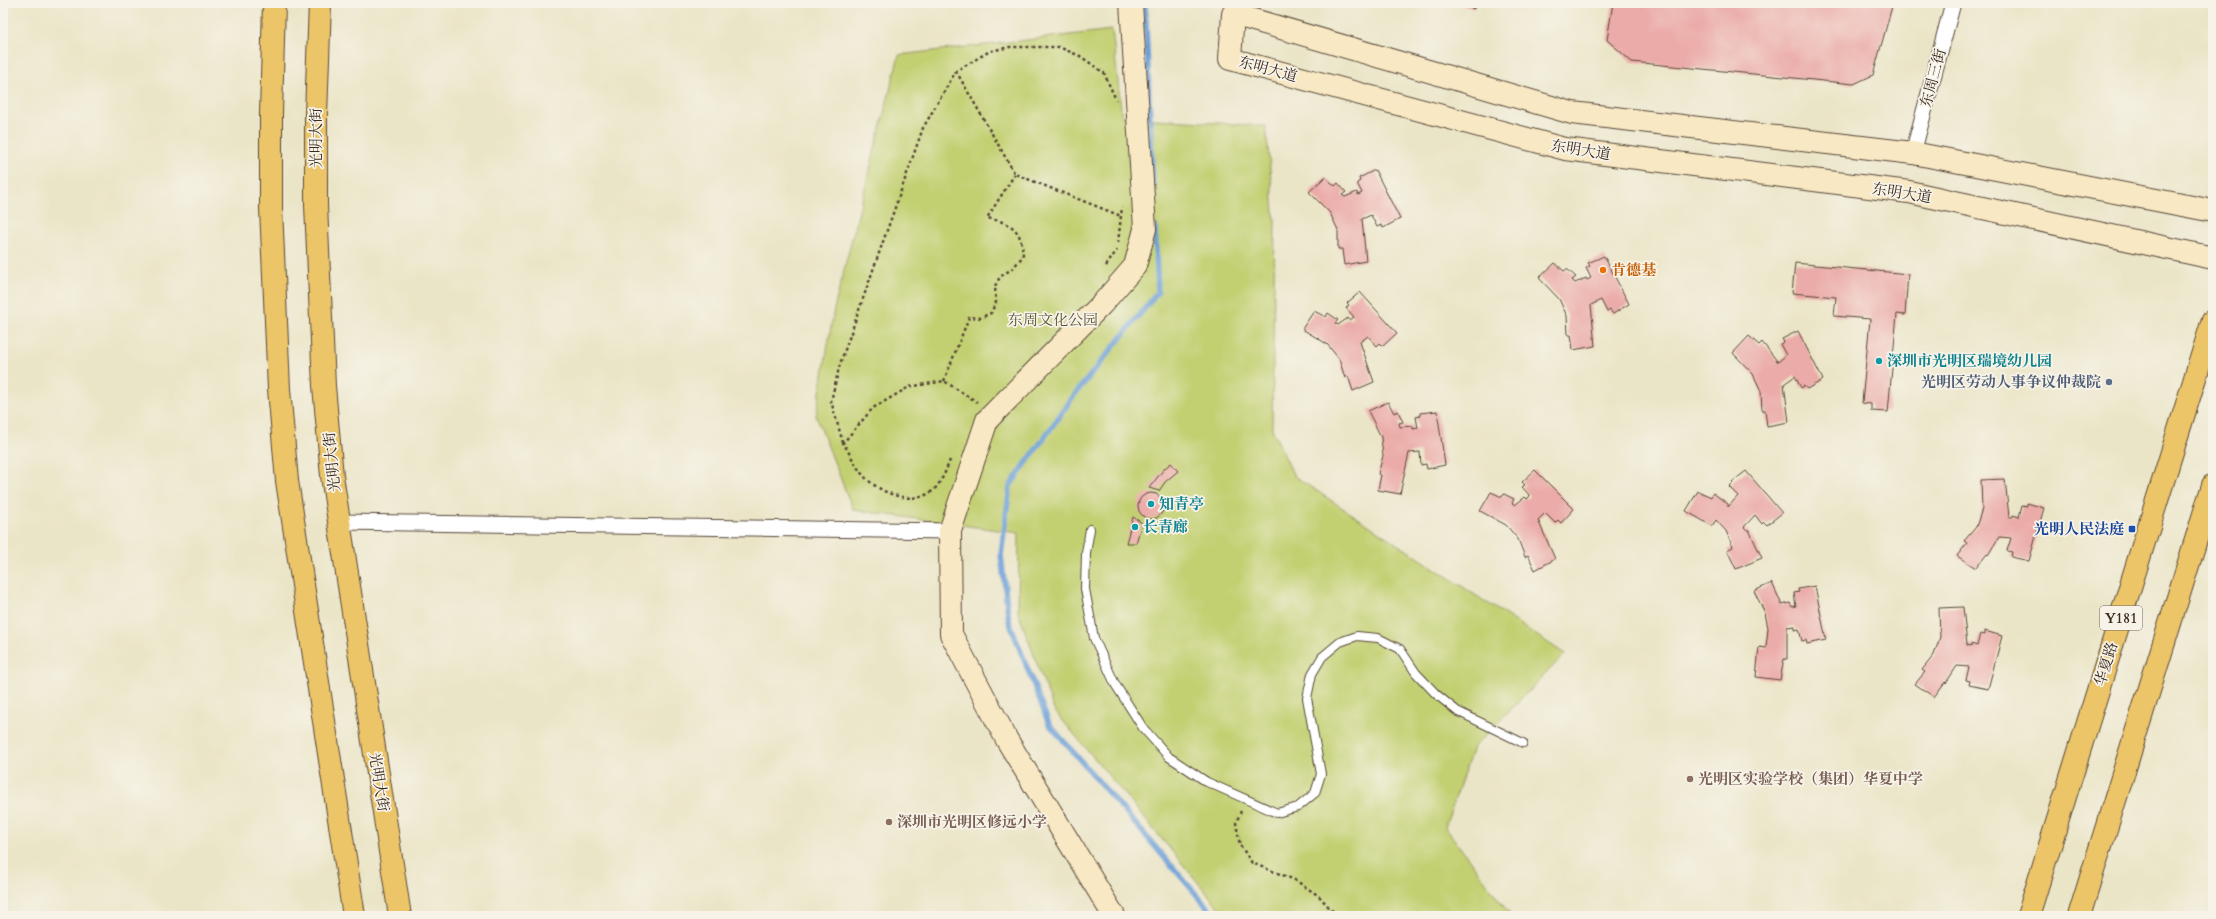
<svg xmlns="http://www.w3.org/2000/svg" width="2216" height="919" viewBox="0 0 2216 919" font-family="Cardo,'Noto Serif SC',serif">
<style>
.green{fill:#c3d072;stroke:#7f7d48}
.lines{fill:none;stroke-linecap:round;stroke-linejoin:round}
.stream{stroke:#6a9fd7;stroke-width:5.5}
.building{fill:#ebaba8}
.lane-casing{stroke:#554638;stroke-width:10}
.street-casing{stroke:#554638;stroke-width:17}
.secondary-casing{stroke:#554638;stroke-width:24}
.primary-casing{stroke:#554638;stroke-width:24}
.path{stroke:#554638;stroke-width:2.5;stroke-dasharray:3 3;stroke-linecap:butt}
.lane{stroke:#fff;stroke-width:8}
.street{stroke:#fff;stroke-width:15}
.secondary{stroke:#f8e8c3;stroke-width:22}
.primary{stroke:#edc569;stroke-width:22}
.food-dot{fill:#e8710a;stroke:#f7f3e8;stroke-width:1.5}
.culture-dot{fill:#0f9aa8;stroke:#f7f3e8;stroke-width:1.5}
.service-dot{fill:#5c6f8a;stroke:#f7f3e8;stroke-width:1.5}
.transit-dot{fill:#1a4fb4;stroke:#f7f3e8;stroke-width:1.5}
.education-dot{fill:#8d6e63;stroke:#f7f3e8;stroke-width:1.5}
.labels{text-anchor:middle;dominant-baseline:central;stroke-width:3.5;stroke-linejoin:round;paint-order:stroke}
.shield{fill:#f7f3e8;stroke:#73665b;stroke-width:1}
.shield-label{font-size:14px;font-weight:bold;fill:#3b2a1e}
.street-label{font-size:15px;fill:#3b2a1e;stroke:#f7f3e8}
.food-label{font-size:15px;font-weight:bold;fill:#c56008;stroke:#f7f3e8;text-anchor:start}
.park-label{font-size:15px;fill:#5d5433;stroke:#f7f3e8}
.culture-label{font-size:15px;font-weight:bold;fill:#0d838f;stroke:#f7f3e8;text-anchor:start}
.service-label{font-size:15px;font-weight:bold;fill:#4e5e75;stroke:#f7f3e8;text-anchor:end}
.transit-label{font-size:15px;font-weight:bold;fill:#164399;stroke:#f7f3e8;text-anchor:end}
.education-label{font-size:15px;font-weight:bold;fill:#785e54;stroke:#f7f3e8;text-anchor:start}
</style>
<rect width="100%" height="100%" fill="#f7f3e8"/>
<filter id="ink" filterUnits="userSpaceOnUse"><feTurbulence type="fractalNoise" baseFrequency=".025" numOctaves="2"/><feDisplacementMap in="SourceGraphic" scale="8" xChannelSelector="R" yChannelSelector="G"/><feConvolveMatrix kernelMatrix="1 2 1 2 8 2 1 2 1" color-interpolation-filters="sRGB"/></filter>
<filter id="wash" filterUnits="userSpaceOnUse"><feTurbulence type="fractalNoise" baseFrequency=".012" numOctaves="4" result="noise"/><feDisplacementMap in="SourceGraphic" scale="16" xChannelSelector="R" yChannelSelector="G"/><feGaussianBlur stdDeviation="0.9" result="paint"/><feColorMatrix in="noise" values="0 0 0 0 0 0 0 0 0 0 0 0 0 0 0 0 0 1.4 0 .05"/><feComposite in="paint" operator="in"/></filter>
<g filter="url(#wash)">
<rect width="100%" height="100%" fill="#ebe5c8"/>
<path class="green" d="M 1112,30 L 1122,117 L 1266,126 L 1275,222 L 1272,429 L 1294,476 L 1565,654 L 1473,748 L 1445,827 L 1511,916 L 1226,916 L 1054,710 L 1018,612 L 1019,533 L 853,510 L 816,416 L 834,309 L 899,55 Z"/>
<g class="lines">
<path class="stream" d="M 1145,3 L 1153,185
M 1155,227 L 1158,292 L 1075,394 L 1010,486 L 1001,555 L 1009,621 L 1049,724 L 1215,916"/>
</g>
<g id="blocks">
<path class="building" d="M 1456,3 L 1475,3 L 1474,9 Z
M 1613,3 L 1893,3 L 1873,75 L 1854,84 L 1632,62 L 1607,40 Z
M 1375,170 L 1400,219 L 1383,228 L 1381,225 L 1377,227 L 1371,215 L 1362,219 L 1366,261 L 1344,265 L 1342,249 L 1338,249 L 1338,230 L 1330,213 L 1309,192 L 1325,177 L 1335,186 L 1338,183 L 1346,192 L 1342,195 L 1345,197 L 1357,192 L 1358,195 L 1362,193 L 1357,183 L 1360,181 L 1359,178 Z
M 1604,256 L 1629,304 L 1613,314 L 1610,310 L 1607,312 L 1601,300 L 1591,305 L 1595,346 L 1573,350 L 1571,335 L 1568,335 L 1567,316 L 1559,299 L 1539,278 L 1555,263 L 1564,271 L 1567,269 L 1576,277 L 1572,280 L 1575,283 L 1586,278 L 1587,280 L 1591,278 L 1586,268 L 1590,266 L 1588,263 Z
M 1795,263 L 1908,274 L 1905,315 L 1897,314 L 1888,412 L 1871,411 L 1871,404 L 1862,403 L 1870,319 L 1834,316 L 1836,297 L 1792,293 Z
M 1360,292 L 1397,333 L 1383,346 L 1380,343 L 1377,346 L 1368,336 L 1360,342 L 1374,382 L 1353,391 L 1348,376 L 1345,378 L 1339,359 L 1327,344 L 1302,329 L 1314,311 L 1326,317 L 1328,313 L 1338,320 L 1335,323 L 1338,325 L 1348,318 L 1350,320 L 1354,317 L 1346,308 L 1349,305 L 1347,303 Z
M 1798,331 L 1823,380 L 1807,389 L 1804,386 L 1801,388 L 1795,376 L 1784,384 L 1789,422 L 1767,426 L 1765,410 L 1762,410 L 1761,391 L 1753,374 L 1733,353 L 1749,336 L 1759,345 L 1762,342 L 1778,362 L 1786,355 L 1780,344 L 1784,342 L 1782,339 Z
M 1388,402 L 1394,413 L 1398,411 L 1403,422 L 1399,423 L 1400,427 L 1413,426 L 1413,429 L 1418,428 L 1416,417 L 1420,416 L 1420,413 L 1437,411 L 1445,465 L 1427,469 L 1426,464 L 1421,465 L 1420,452 L 1409,453 L 1400,494 L 1378,490 L 1381,475 L 1378,474 L 1383,456 L 1381,437 L 1368,411 Z
M 1171,463 L 1178,471 L 1165,482 L 1159,491 L 1149,488 L 1164,469 Z
M 1535,470 L 1574,509 L 1561,523 L 1558,520 L 1555,523 L 1545,513 L 1538,520 L 1555,559 L 1535,570 L 1528,555 L 1525,557 L 1518,539 L 1506,525 L 1480,511 L 1491,492 L 1502,497 L 1504,494 L 1514,499 L 1512,503 L 1515,505 L 1525,497 L 1527,499 L 1530,496 L 1522,487 L 1525,485 L 1522,482 Z
M 1746,471 L 1782,513 L 1767,525 L 1764,522 L 1762,524 L 1755,515 L 1744,527 L 1747,530 L 1749,530 L 1762,558 L 1736,569 L 1727,550 L 1733,547 L 1726,531 L 1716,520 L 1712,526 L 1686,511 L 1698,491 L 1711,497 L 1713,493 L 1728,504 L 1728,507 L 1738,496 L 1729,487 L 1733,483 L 1732,482 Z
M 2005,479 L 2009,517 L 2013,517 L 2013,515 L 2019,517 L 2022,505 L 2027,506 L 2027,503 L 2044,508 L 2029,561 L 2011,557 L 2012,552 L 2007,551 L 2011,538 L 1999,537 L 1988,555 L 1987,554 L 1976,568 L 1957,556 L 1967,543 L 1964,541 L 1976,527 L 1982,509 L 1981,480 Z
M1138 506a13 13 0 1 1 26 0a13 13 0 1 1-26 0Z
M 1133,517 L 1142,523 L 1136,543 L 1126,543 Z
M 1772,583 L 1782,605 L 1790,603 L 1792,607 L 1796,606 L 1794,593 L 1799,592 L 1798,589 L 1815,586 L 1826,640 L 1807,644 L 1806,640 L 1802,641 L 1799,629 L 1795,630 L 1795,626 L 1787,627 L 1787,659 L 1784,659 L 1780,680 L 1756,677 L 1759,647 L 1766,648 L 1768,628 L 1765,613 L 1754,591 Z
M 1963,607 L 1967,645 L 1971,646 L 1971,644 L 1977,646 L 1980,634 L 1985,635 L 1985,631 L 2002,636 L 1988,689 L 1969,685 L 1970,681 L 1966,680 L 1969,667 L 1957,666 L 1946,683 L 1945,682 L 1934,697 L 1915,684 L 1925,672 L 1922,670 L 1934,655 L 1940,637 L 1939,608 Z"/>
</g>
</g>
<g filter="url(#ink)">
<use href="#blocks" fill-opacity="0" stroke="#554638" stroke-width="1"/>
<g class="lines">
<g class="lane-casing">
<path id="lane" d="M 1090,529 L 1086,553 L 1085,589 L 1094,638 L 1115,684 L 1143,728 L 1169,757 L 1207,782 L 1277,813 L 1298,807 L 1315,793 L 1321,774 L 1307,698 L 1312,674 L 1322,657 L 1340,642 L 1357,636 L 1378,638 L 1400,649 L 1416,673 L 1436,694 L 1457,711 L 1523,743"/>
</g>
<g class="street-casing">
<path id="street" d="M 1913,153 L 1953,3
M 339,522 L 950,531"/>
</g>
<g class="secondary-casing">
<path id="secondary" d="M 2213,211 L 1913,153 L 1572,113 L 1233,14 L 1230,59 L 1565,149 L 1909,192 L 2213,258
M 1114,916 L 1007,740 L 951,634 L 950,531 L 987,420 L 1102,304 L 1135,266 L 1145,229 L 1131,3"/>
</g>
<g class="primary-casing">
<path id="primary" d="M 274,3 L 271,114 L 271,208 L 279,389 L 287,481 L 354,916
M 320,3 L 316,115 L 316,205 L 324,386 L 332,476 L 400,916
M 2028,916 L 2213,320
M 2079,916 L 2213,485"/>
</g>
<path class="path" d="M 956,71 L 1015,174 L 1121,216
M 1118,243 L 1122,207
M 1106,266 L 1117,250
M 944,381 L 969,317 L 980,318 L 991,313 L 996,302 L 995,286 L 1000,277 L 1013,268 L 1023,256 C 1022,229 1012,223 987,218 L 1015,174
M 843,443 L 831,401 L 840,364 L 923,128 L 956,71 L 990,51 L 1010,47 L 1059,47 L 1080,56 L 1104,73 L 1116,100
M 950,460 C 947,468 943,478 938,485 C 920,510 879,494 863,475 C 855,466 850,453 843,443 L 873,408 L 909,387 L 944,381 L 977,402
M 1241,811 L 1236,823 L 1240,845 L 1252,863 L 1295,880 L 1319,896 L 1337,916"/>
<use href="#lane" class="lane"/>
<use href="#street" class="street"/>
<use href="#secondary" class="secondary"/>
<use href="#primary" class="primary"/>
</g>
</g>
<circle class="food-dot" cx="1603" cy="270" r="4"/>
<g class="culture-dot">
<circle cx="1879" cy="361" r="4"/>
<circle cx="1151" cy="504" r="4"/>
<circle cx="1135" cy="527" r="4"/>
</g>
<circle class="service-dot" cx="2109" cy="382" r="4"/>
<rect class="transit-dot" x="2128" y="525" width="8" height="8" rx="2"/>
<g class="education-dot">
<circle cx="1690" cy="779" r="4"/>
<circle cx="889" cy="822" r="4"/>
</g>
<g class="labels">
<rect class="shield" x="2100" y="606" width="42" height="24" rx="3"/>
<g class="shield-label">
<text x="2121" y="618">Y181</text>
</g>
<g class="street-label">
<text transform="translate(1268 69) rotate(15)">东明大道</text>
<text transform="translate(1933 78) rotate(-75)">东周三街</text>
<text transform="translate(316 138) rotate(-90)">光明大街</text>
<text transform="translate(1581 150) rotate(9)">东明大道</text>
<text transform="translate(1902 193) rotate(9)">东明大道</text>
<text transform="translate(332 462) rotate(-96)">光明大街</text>
<text transform="translate(2106 664) rotate(-73)">华夏路</text>
<text transform="translate(379 782) rotate(81)">光明大街</text>
</g>
<g class="food-label">
<text x="1611" y="270">肯德基</text>
</g>
<g class="park-label">
<text x="1053" y="320">东周文化公园</text>
</g>
<g class="culture-label">
<text x="1887" y="361">深圳市光明区瑞境幼儿园</text>
<text x="1159" y="504">知青亭</text>
<text x="1143" y="527">长青廊</text>
</g>
<g class="service-label">
<text x="2101" y="382">光明区劳动人事争议仲裁院</text>
</g>
<g class="transit-label">
<text x="2124" y="529">光明人民法庭</text>
</g>
<g class="education-label">
<text x="1698" y="779">光明区实验学校（集团）华夏中学</text>
<text x="897" y="822">深圳市光明区修远小学</text>
</g>
</g>
<rect width="2216" height="919" fill="none" stroke="#f7f3e8" stroke-width="16"/>
</svg>
